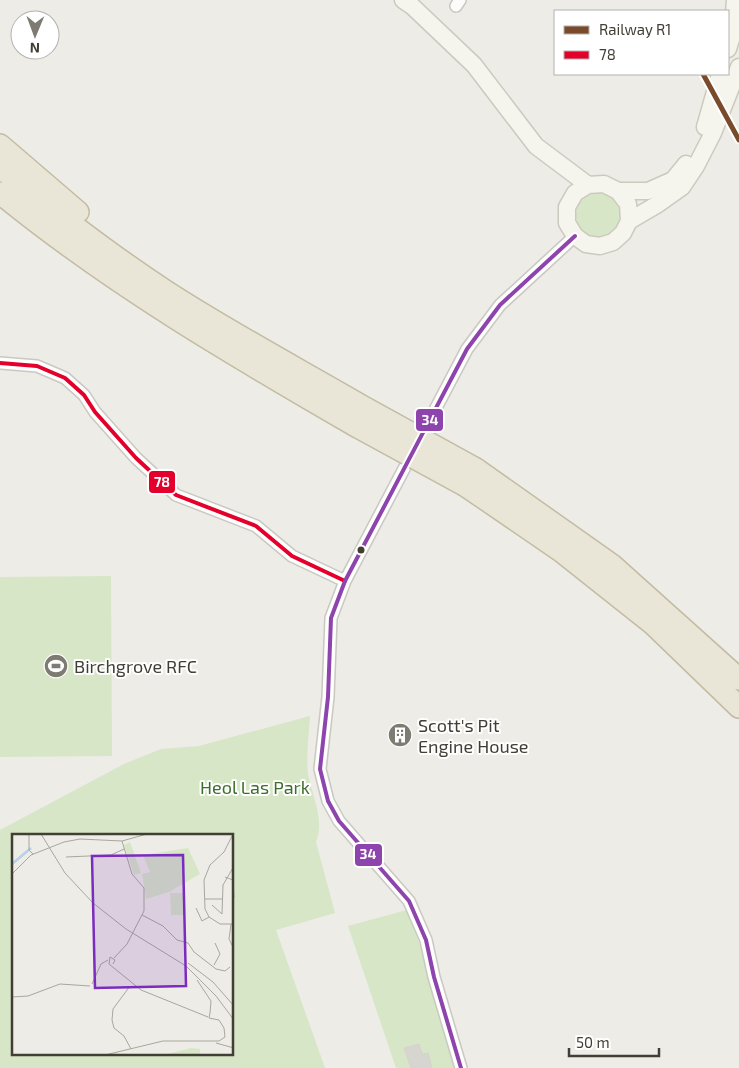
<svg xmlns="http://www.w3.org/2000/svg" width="739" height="1068" viewBox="0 0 739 1068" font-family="'Exo 2',sans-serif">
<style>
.green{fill:#d6e6c7;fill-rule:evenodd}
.building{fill:#d7d5cf;stroke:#d5d3cc}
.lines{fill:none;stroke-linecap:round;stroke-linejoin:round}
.minor-casing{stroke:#c9c8c2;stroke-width:14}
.secondary-casing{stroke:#ccc9be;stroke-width:19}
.motorway-casing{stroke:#c3bca3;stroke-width:24}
.minor{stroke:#fcfcfb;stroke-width:11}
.secondary{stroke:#f5f4ed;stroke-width:16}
.motorway{stroke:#e9e6d8;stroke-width:21}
.motorway-bridge-casing{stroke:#c3bca3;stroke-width:24;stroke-linecap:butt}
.motorway-bridge{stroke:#e9e6d8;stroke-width:21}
.bus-1-casing{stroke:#fff;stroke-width:8}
.bus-2-casing{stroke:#fff;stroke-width:8}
.bus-1{stroke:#e4002b;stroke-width:4}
.bus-2{stroke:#8e44ad;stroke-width:4}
.rail-1-casing{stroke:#fff;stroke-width:9}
.rail-1{stroke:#7a4b2a;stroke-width:5}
.bus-dot{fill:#413e34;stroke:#fff;stroke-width:2}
.labels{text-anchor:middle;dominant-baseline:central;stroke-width:4;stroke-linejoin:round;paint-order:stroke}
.poi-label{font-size:18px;fill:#413e34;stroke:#fff;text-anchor:start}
.park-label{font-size:18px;fill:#3d6e2c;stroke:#fff}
.inset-river{fill:none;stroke:#b9d0e9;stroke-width:2.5}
.inset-road{fill:none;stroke:#a8a69f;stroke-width:1}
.view{fill:#7b2cbf;fill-opacity:0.15;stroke:#7b2cbf;stroke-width:2.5}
.inset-edge{fill:none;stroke:#413e34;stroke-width:2.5}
.line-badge{stroke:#fff;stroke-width:2}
.badge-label{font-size:14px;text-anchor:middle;font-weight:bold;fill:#fff}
</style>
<rect width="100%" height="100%" fill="#edece6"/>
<path class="green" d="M576 215a22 22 0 1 1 44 0a22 22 0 1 1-44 0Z
M 111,576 L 112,756 L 0,757 L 0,577 Z
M 310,716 C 309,734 306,757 308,774 C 312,796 325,820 316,842 L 335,913 L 276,930 L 325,1068 L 0,1068 L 0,830 L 124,764 L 161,749 L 199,746 ZM 14,836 L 232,836 L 232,1054 L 14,1054 Z
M 407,910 L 427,964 L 457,1068 L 396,1068 L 348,926 Z"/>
<path class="building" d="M 401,726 L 409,738 L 405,740 L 407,743 L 404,746 L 403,743 L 399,745 L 391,732 Z
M 419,1044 L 422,1054 L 428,1053 L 432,1068 L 411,1068 L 404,1048 Z"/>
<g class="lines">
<g class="minor-casing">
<path id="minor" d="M 456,6 L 460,0
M 0,363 L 37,366 L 65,378 L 84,395 L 95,412 L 136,458 L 176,495 L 256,526 L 292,556 L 345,581
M 461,1068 L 434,977 L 426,940 L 409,901 L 339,821 L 328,801 L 320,769 L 328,697 L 331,618 L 345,581 L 467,349 L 500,305 L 575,236"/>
</g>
<g class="secondary-casing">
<path id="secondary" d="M 403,0 L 412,6 L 474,65 L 536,146 L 588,185 L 604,184 L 618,191 L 628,204 L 629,221 L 623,233 L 613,242 L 600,246 L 586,244 L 575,236 L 567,223 L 567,207 L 575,193 L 588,185
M 735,0 L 734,13 L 739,23
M 728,49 L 737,20
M 705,127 L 720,74
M 618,191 L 648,191 L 673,180 L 686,164
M 629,221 L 658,204 L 682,187 L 696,166 L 713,133 L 739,67"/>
</g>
<g class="motorway-casing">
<path id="motorway" d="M 0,145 L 78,212
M 0,167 C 53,211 109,254 167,292 C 232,334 300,370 367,409
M 0,193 C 110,283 233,355 356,426
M 476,469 L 612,565 L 739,679
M 466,486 L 561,551 L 653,624 L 739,707"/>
</g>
<use href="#minor" class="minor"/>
<use href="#secondary" class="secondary"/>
<use href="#motorway" class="motorway"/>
<g class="motorway-bridge-casing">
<path id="motorway-bridge" d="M 367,409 L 476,469
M 356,426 L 466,486"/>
</g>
<use href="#motorway-bridge" class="motorway-bridge"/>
<g class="bus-1-casing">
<path id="bus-1" d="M 0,363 L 37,366 L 65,378 L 84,395 L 95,412 L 136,458 L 176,495 L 256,526 L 292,556 L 345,581"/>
</g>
<g class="bus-2-casing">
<path id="bus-2" d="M 461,1068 L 434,977 L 426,940 L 409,901 L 339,821 L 328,801 L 320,769 L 328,697 L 331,618 L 345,581 L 467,349 L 500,305 L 575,236"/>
</g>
<use href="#bus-1" class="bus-1"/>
<use href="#bus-2" class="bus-2"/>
<g class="rail-1-casing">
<path id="rail-1" d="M 703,74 L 739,140"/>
</g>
<use href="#rail-1" class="rail-1"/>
</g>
<defs>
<g id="stadium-disc" transform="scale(1.25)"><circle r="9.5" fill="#7d7b72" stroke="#fff"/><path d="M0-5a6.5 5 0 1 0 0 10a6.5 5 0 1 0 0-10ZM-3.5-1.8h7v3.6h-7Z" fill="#fff"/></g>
<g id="building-disc" transform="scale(1.25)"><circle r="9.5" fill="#7d7b72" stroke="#fff"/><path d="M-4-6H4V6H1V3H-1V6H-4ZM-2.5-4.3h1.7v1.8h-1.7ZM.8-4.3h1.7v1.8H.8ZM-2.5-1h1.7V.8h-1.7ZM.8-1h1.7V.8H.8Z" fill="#fff"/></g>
</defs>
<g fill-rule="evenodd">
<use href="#stadium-disc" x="56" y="666"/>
<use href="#building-disc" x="400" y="735"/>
</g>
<circle class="bus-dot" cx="361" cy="550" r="4.5"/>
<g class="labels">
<g class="poi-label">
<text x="74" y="666">Birchgrove RFC</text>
<text x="418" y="725">Scott's Pit<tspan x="418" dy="21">Engine House</tspan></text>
</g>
<g class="park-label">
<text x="255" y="787">Heol Las Park</text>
</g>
</g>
<g transform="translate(12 834)">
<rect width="221" height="221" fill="#edece6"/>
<path d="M 118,8 L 129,39 L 122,41 L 112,11 ZM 176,14 L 188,40 L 157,58 L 134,65 L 130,40 L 138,38 L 131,21 ZM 158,59 L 172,59 L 173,81 L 159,81 ZM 179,214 L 188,215 L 188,220 L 192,221 L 152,221 Z" fill="#d6e6c7"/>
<path class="inset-river" d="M 0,30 L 19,14"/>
<path class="inset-road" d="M 17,0 L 17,16 L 21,20M 29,0 L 53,39 L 81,69 L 114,95 L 174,132 L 204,162 L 222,186M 153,0 L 179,0M 220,2 L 212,18 L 198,31 L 192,46 L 193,75 L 197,83 L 208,90 L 222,90M 54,23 L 99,21 L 112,15M 0,40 L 19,21 L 52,8 L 68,5 L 110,7 L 135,0M 213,43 L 221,46 L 222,64M 193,65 L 211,65M 200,71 L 210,80 L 211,51 L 222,32M 184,74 L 190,87 L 197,83M 130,81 L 151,92 L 165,106 L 176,109 L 182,118 L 204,135 L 213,137 L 218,133M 219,90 L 217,105 L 222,115M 102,124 L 115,110 L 132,77 L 132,54 L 120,40 L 110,7M 176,129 L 201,148 L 222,172M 101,130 L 103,126 L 98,123 L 97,130 L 129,156 L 196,183M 202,131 L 208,120 L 203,109M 185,146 L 199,167 L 198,179M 80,150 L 89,130 L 96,126M 118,152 L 101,175 L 100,186 L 102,194 L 112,202 L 119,215M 0,163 L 16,162 L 48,150 L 78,152M 204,209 L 222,214M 93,221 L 151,207 L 207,207 L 213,203 L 212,194 L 207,186 L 197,184 L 198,179"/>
<path class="view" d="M 171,21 L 174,152 L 83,154 L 80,22 Z"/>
<rect width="221" height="221" class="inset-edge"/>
</g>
<g class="line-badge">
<rect x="415" y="408" width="29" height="24" rx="5" fill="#8e44ad"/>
<rect x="148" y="470" width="28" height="24" rx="5" fill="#e4002b"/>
<rect x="354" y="843" width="29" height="24" rx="5" fill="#8e44ad"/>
</g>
<g class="badge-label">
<text x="430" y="425">34</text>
<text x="162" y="487">78</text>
<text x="368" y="859">34</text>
</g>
<rect x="554" y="10" width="175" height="65" fill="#ffffff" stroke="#b3b2ae"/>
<rect x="564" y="26" width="25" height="8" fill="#7a4b2a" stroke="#b3b2ae"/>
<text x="599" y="35" font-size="15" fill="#413e34">Railway R1</text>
<rect x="564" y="51" width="25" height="8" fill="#e4002b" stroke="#b3b2ae"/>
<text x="599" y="60" font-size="15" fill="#413e34">78</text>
<g transform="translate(35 35) rotate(181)"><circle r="24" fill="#ffffff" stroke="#b3b2ae"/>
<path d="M0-4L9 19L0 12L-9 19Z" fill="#7d7b72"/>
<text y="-8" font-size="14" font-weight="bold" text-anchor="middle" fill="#413e34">N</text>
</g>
<path d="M569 1048v8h90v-8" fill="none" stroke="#413e34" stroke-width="2.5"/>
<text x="576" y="1048" font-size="15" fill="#413e34" stroke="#ffffff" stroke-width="4" paint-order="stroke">50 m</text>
</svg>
